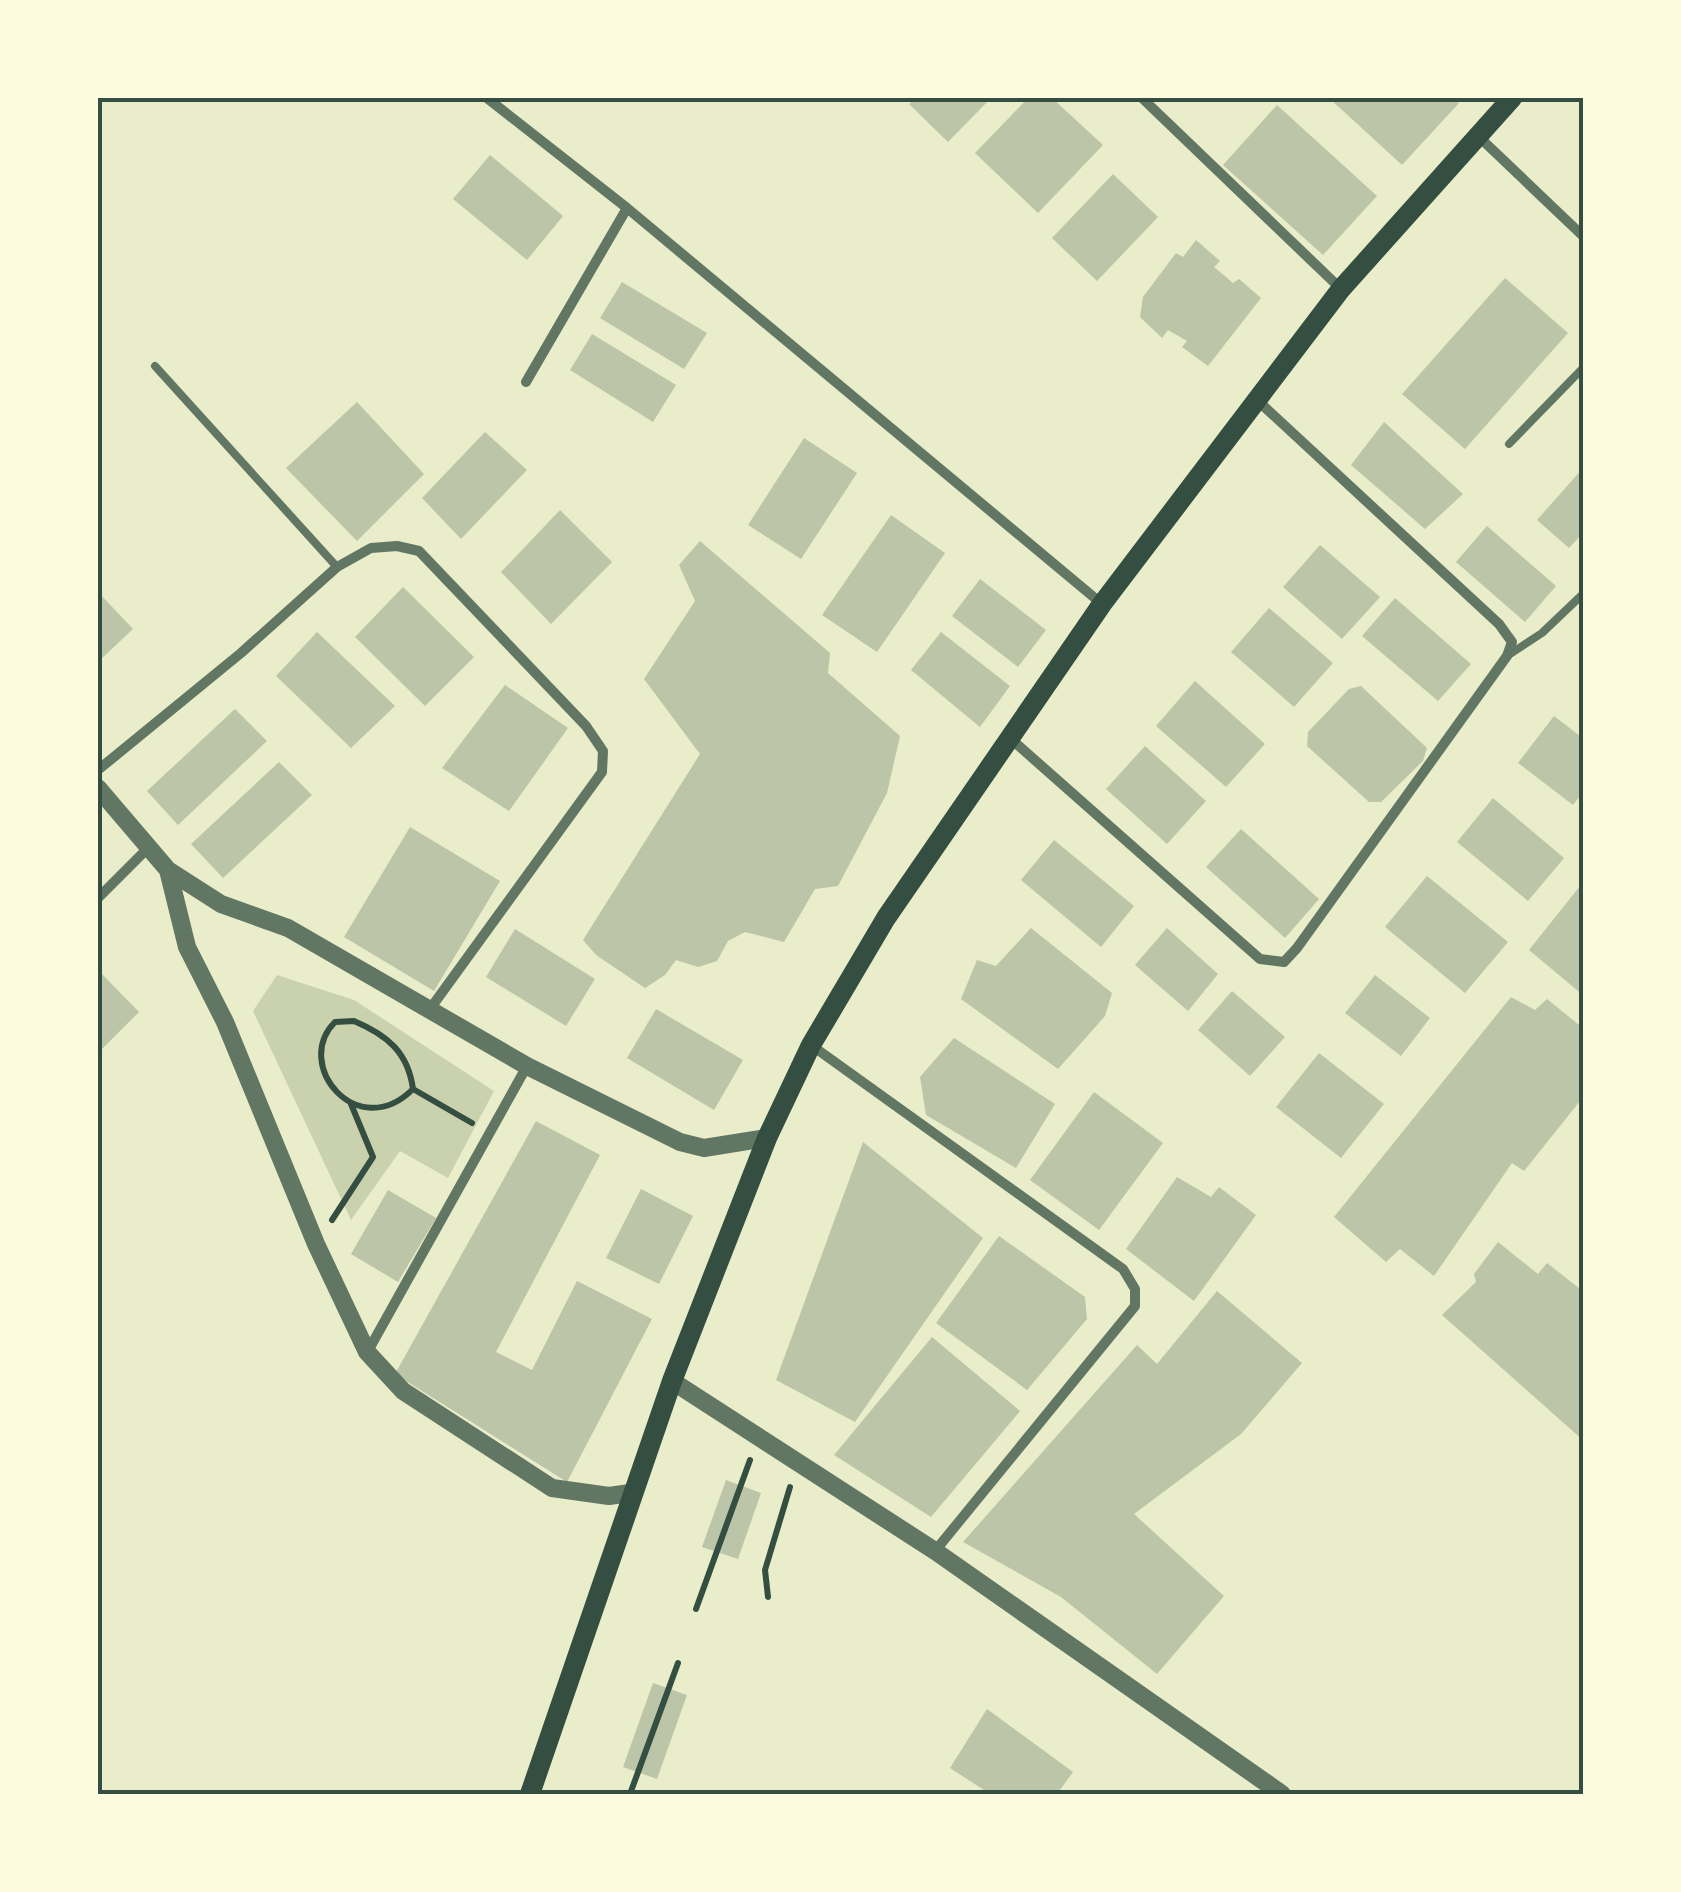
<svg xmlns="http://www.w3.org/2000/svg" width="1681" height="1892" viewBox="0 0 1681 1892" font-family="Mulish,sans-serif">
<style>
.green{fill:#cad2ad}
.building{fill:#bcc5a7}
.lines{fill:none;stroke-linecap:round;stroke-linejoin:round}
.path{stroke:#344e41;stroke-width:6}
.service{stroke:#617663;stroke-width:8}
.minor{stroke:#617663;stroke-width:10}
.tertiary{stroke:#617663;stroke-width:18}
.secondary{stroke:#344e41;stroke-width:20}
.neatline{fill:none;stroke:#344e41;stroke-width:4}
</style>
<rect width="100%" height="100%" fill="#e9edc9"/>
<path class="green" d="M 277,975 L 354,1000 L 494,1091 L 448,1178 L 400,1151 L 351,1220 L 253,1011 Z"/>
<path class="building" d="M 916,98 L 991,98 L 948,142 L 909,104 Z
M 1028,98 L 1052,98 L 1103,145 L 1038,213 L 975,153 Z
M 1329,98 L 1453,98 L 1459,103 L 1402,165 Z
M 1277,105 L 1377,196 L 1323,255 L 1223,165 Z
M 490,155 L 563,216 L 527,260 L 453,199 Z
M 1113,174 L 1158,217 L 1097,281 L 1052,238 Z
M 1196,240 L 1220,261 L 1214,267 L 1233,283 L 1239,279 L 1261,298 L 1208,366 L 1182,347 L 1187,341 L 1168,330 L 1162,338 L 1140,317 L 1143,297 L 1176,253 L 1183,257 Z
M 1505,278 L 1568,333 L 1465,449 L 1402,394 Z
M 622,282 L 707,333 L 684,369 L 600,318 Z
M 592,334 L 676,385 L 653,422 L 570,370 Z
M 357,402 L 424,474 L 357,541 L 286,468 Z
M 1384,422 L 1463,494 L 1425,529 L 1351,465 Z
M 485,432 L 527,470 L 461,539 L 422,498 Z
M 804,438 L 857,473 L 801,559 L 748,525 Z
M 1584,467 L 1584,532 L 1569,548 L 1537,520 Z
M 560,510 L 612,562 L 551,624 L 501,572 Z
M 891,515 L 945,553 L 877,652 L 822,615 Z
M 1487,526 L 1556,586 L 1525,622 L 1456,562 Z
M 700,541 L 830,653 L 828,673 L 900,736 L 887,793 L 838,886 L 815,889 L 784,942 L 745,932 L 728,941 L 717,961 L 698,967 L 676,960 L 665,975 L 645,988 L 596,955 L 583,940 L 700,754 L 644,679 L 695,601 L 679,565 Z
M 1320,545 L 1380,597 L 1342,639 L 1283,587 Z
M 980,579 L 1046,630 L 1018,667 L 952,616 Z
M 403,587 L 474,657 L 425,706 L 355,637 Z
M 98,592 L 133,629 L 98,662 Z
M 1395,598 L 1471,664 L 1438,701 L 1362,636 Z
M 1269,608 L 1333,663 L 1294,707 L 1231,652 Z
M 317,632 L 395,706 L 351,748 L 276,676 Z
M 941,632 L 1010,686 L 980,727 L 911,670 Z
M 1195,681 L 1265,744 L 1226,787 L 1156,726 Z
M 505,685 L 568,728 L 509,811 L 442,768 Z
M 1361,686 L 1427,748 L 1423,761 L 1381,802 L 1369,802 L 1307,746 L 1308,732 L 1349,689 Z
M 235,709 L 267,741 L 178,825 L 147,791 Z
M 1554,716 L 1584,739 L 1584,791 L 1573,805 L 1518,763 Z
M 1145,746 L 1206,801 L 1167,844 L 1106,789 Z
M 279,762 L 312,795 L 223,878 L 191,844 Z
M 1493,798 L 1564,858 L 1528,901 L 1457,842 Z
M 410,827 L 500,881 L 434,991 L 344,937 Z
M 1241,829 L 1319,899 L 1285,938 L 1206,867 Z
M 1054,840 L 1134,906 L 1101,947 L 1021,880 Z
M 1427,876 L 1508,942 L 1465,993 L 1385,927 Z
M 1584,881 L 1584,996 L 1529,950 Z
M 1031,928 L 1112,993 L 1105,1016 L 1058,1069 L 961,999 L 977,960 L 996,966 Z
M 1167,928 L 1218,974 L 1188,1011 L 1135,965 Z
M 515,929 L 595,979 L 566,1026 L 486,977 Z
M 98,970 L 139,1012 L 98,1053 Z
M 1375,975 L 1430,1018 L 1401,1056 L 1345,1013 Z
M 1232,991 L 1285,1037 L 1250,1076 L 1198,1030 Z
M 1511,997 L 1535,1010 L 1547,999 L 1584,1029 L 1584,1096 L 1524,1171 L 1512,1163 L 1434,1276 L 1400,1249 L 1386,1262 L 1334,1217 Z
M 656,1009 L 743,1060 L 714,1110 L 627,1058 Z
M 954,1038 L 1055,1104 L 1016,1168 L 926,1115 L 920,1077 Z
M 1319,1053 L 1384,1104 L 1341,1158 L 1276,1107 Z
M 1094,1092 L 1163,1143 L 1099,1230 L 1030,1180 Z
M 536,1121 L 600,1155 L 496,1352 L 532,1370 L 577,1281 L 652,1319 L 567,1482 L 395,1374 Z
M 863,1142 L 983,1238 L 855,1422 L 776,1380 Z
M 1177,1177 L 1211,1197 L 1219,1187 L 1256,1215 L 1194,1301 L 1126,1249 Z
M 641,1189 L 693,1216 L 659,1284 L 606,1258 Z
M 388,1190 L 436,1218 L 398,1282 L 351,1254 Z
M 999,1236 L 1085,1297 L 1087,1319 L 1027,1390 L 936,1323 Z
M 1498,1242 L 1538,1274 L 1547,1263 L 1584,1292 L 1584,1441 L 1442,1315 L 1476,1282 L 1474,1274 Z
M 1217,1291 L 1302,1363 L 1241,1434 L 1134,1514 L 1224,1596 L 1157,1674 L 1061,1597 L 963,1542 L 1137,1345 L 1157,1364 Z
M 932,1337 L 1020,1411 L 931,1517 L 834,1455 Z
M 726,1480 L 761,1493 L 738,1559 L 702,1547 Z
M 653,1683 L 687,1695 L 657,1779 L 623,1767 Z
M 987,1709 L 1073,1772 L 1057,1794 L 981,1794 L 984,1790 L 950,1768 Z"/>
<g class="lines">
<path class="path" d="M 354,1021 C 387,1035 408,1052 413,1089 C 358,1144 292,1065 335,1022 Z
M 413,1089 L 472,1123
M 332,1220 L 373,1157 L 351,1104
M 768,1597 L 765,1570 L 790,1487
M 696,1609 L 750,1460
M 630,1794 L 678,1663"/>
<path class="service" d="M 155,366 L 337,567
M 1509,444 L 1584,367
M 1507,656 L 1542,633 L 1584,593"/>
<path class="minor" d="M 487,98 L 627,208 L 1102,604
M 1142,98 L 1341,289
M 1477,135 L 1584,237
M 526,382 L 627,208
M 1011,739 L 1260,959 L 1284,962 L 1297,948 L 1507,656 L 1512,642 L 1499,624 L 1257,400
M 98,770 L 241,653 L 337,567 L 371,548 L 397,546 L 419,551 L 586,726 L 603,751 L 602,772 L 430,1009
M 98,898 L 149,847
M 811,1045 L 1123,1269 L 1135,1289 L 1135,1306 L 935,1551
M 368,1351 L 527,1066"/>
<path class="tertiary" d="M 98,788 L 168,870 L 187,947 L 225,1022 L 316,1244 L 367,1352 L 403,1391 L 552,1488 L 609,1496 L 630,1493
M 168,870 L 221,904 L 288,928 L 527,1066 L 680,1142 L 704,1148 L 767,1138
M 672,1381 L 935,1551 L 1282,1794"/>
<path class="secondary" d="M 530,1794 L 672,1381 L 767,1138 L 811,1045 L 886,918 L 1102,604 L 1341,289 L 1512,98"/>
</g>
<rect width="1681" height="1892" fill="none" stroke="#fefae0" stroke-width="200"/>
<rect x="100" y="100" width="1481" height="1692" class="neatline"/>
</svg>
